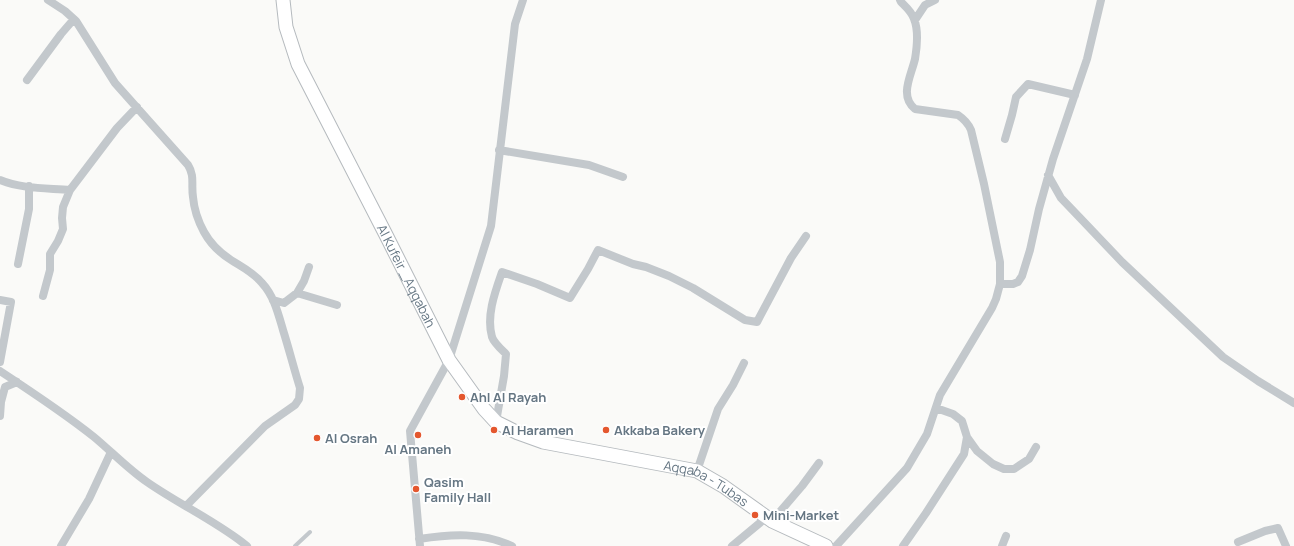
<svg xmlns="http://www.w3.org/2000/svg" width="1294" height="546" viewBox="0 0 1294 546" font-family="Manrope,sans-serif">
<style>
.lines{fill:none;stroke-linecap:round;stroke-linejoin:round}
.primary-casing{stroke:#b5babe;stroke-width:15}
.service{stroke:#c3c8cc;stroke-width:4}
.minor{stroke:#c3c8cc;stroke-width:8}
.primary{stroke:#fff;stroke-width:13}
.poi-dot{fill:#e4572e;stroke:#fff;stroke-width:1.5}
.labels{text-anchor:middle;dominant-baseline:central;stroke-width:4;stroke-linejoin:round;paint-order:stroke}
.street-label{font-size:13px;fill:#657683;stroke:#fff}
.poi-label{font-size:13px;font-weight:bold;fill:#657683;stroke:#fff;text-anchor:start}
</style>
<rect width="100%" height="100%" fill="#fafaf8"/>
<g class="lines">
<g class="primary-casing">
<g id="primary">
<path id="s1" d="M 283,0 L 286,27 L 298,64 L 386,235 L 449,360 L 484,409 L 496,422 L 518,433 L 543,442 L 697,471 L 723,486 L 772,521 L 826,546"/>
</g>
</g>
<path class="service" d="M 295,546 L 310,532"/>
<path class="minor" d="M 48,0 L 65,11 L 76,21 L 115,83 L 188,165 C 195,176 191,185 193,197 C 194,209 198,221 204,232 C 210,243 220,253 231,260 C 242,267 253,272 262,283 C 274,296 278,313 283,330 C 289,349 294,369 300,388 L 299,399 L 295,405 L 265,426 L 186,506
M 915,20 L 925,5 L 935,0
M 27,80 L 61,34 L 74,19
M 1005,139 L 1012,115 L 1016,97 L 1028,84 L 1075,95
M 499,150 L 589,165 L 623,177
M 1048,175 L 1061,198 L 1083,221 L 1122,262 L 1223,357 L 1258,381 L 1294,403
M 0,180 C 21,189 48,188 70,190
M 18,264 L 29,209 L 29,186
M 1000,284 L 1013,284 L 1018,282 L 1022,276 L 1030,250 L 1039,209 L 1053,159 L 1087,59 L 1101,0
M 297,293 L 304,281 L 309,267
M 43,296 L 50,270 L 50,254 L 58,241 L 63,229 L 62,218 L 63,207 L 70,190 L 117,128 L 137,107
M 0,300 L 11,302 L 0,362
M 273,300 L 284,303 L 297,293 L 337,305
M 0,371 C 32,392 64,413 94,437 C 112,452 128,469 147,482 C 180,505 216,521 247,546
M 0,416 L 1,402 L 5,387 L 17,382
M 496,422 L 504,376 L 506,354 C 502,350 494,343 492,337 C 486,316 495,292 502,272 L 537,284 L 570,298 L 588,269 L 598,250 L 633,264 L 646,267 L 669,276 L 693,288 L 745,320 L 757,322 L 791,258 L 806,236
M 967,437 L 977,451 L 993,464 L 1004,469 L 1014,469 L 1029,459 L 1036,447
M 697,471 L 718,409 L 733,385 L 744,363
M 772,521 L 802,486 L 819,463
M 419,539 C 451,534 482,532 512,546
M 1238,542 L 1265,531 L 1278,528 L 1286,546
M 61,546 L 89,499 L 111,452
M 420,546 L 410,431 L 449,360 L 491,226 L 515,24 L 523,0
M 732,546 L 767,517
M 836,546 L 907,468 L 927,434 L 940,395 L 992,308 L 996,299 L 1000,284 L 1000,262 L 984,184 L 971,130 C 968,123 964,119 958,115 L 915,109 C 899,96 911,76 915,59 C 917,47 919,31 914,19 C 912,12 906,7 901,2 L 900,0
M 903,546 L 926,513 L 964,454 L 967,437 L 962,421 L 953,414 L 936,408
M 1002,546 L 1006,536"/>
<use href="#primary" class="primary"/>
</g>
<g class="poi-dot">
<circle cx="462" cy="397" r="4"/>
<circle cx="494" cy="430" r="4"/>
<circle cx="606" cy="430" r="4"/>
<circle cx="418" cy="435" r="4"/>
<circle cx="317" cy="438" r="4"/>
<circle cx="416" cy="489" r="4"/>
<circle cx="755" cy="515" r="4"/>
</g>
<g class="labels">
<g class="street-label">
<text stroke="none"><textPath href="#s1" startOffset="304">Al Kufeir _Aqqabah</textPath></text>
<text stroke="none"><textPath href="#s1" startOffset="697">Aqqaba - Tubas</textPath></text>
</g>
<g class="poi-label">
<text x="470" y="397">Ahl Al Rayah</text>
<text x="502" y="430">Al Haramen</text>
<text x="614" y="430">Akkaba Bakery</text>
<text x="325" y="438">Al Osrah</text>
<text x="418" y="449" text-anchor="middle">Al Amaneh</text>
<text x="424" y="482">Qasim<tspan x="424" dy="15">Family Hall</tspan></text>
<text x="763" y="515">Mini-Market</text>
</g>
</g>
</svg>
